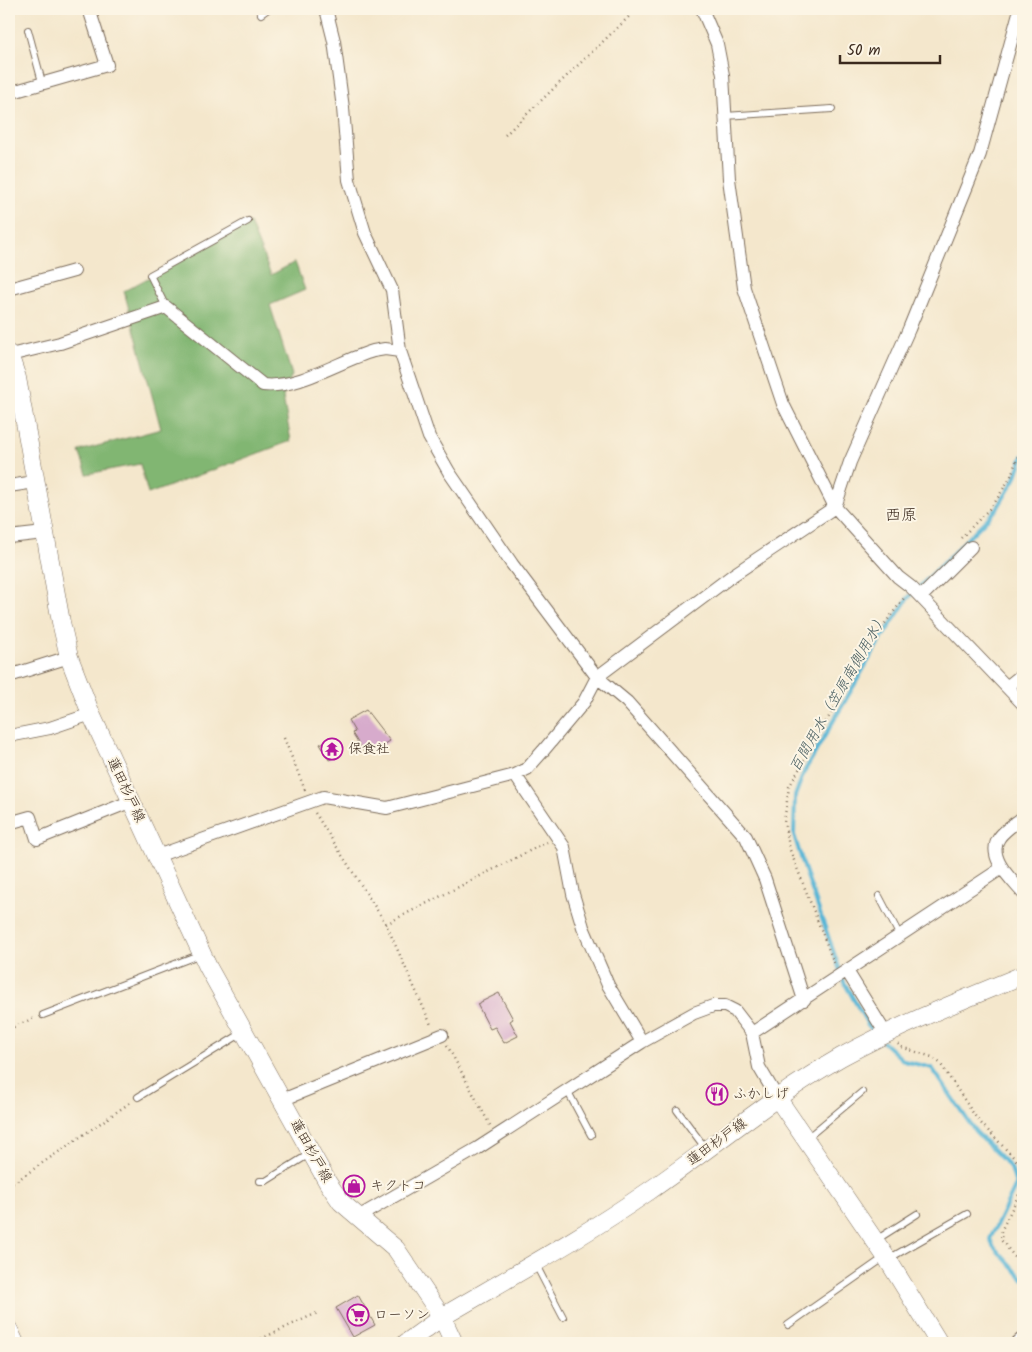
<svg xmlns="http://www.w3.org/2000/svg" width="1032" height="1352" viewBox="0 0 1032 1352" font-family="Kalam,'Klee One',sans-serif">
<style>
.forest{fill:#81b672;stroke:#5e7048}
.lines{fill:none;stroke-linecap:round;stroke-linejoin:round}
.stream{stroke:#58b6d6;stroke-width:4}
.building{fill:#d7abcc}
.lane-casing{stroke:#7c6c5b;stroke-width:8}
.street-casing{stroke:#7c6c5b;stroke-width:14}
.secondary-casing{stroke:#7c6c5b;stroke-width:19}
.path{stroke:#7c6c5b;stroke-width:2.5;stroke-dasharray:1 4;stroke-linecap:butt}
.lane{stroke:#fff;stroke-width:6}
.street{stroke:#fff;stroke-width:12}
.secondary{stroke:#fff;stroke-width:18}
.labels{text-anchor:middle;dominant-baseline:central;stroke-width:4;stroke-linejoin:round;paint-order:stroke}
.poi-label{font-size:14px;fill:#3b2a1e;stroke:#fcf5e5;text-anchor:start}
.street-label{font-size:14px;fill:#3b2a1e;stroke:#fcf5e5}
.water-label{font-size:15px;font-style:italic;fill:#455b5e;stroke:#fcf5e5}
.quarter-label{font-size:16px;fill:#3b2a1e;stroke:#fcf5e5}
</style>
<rect width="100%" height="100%" fill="#fcf5e5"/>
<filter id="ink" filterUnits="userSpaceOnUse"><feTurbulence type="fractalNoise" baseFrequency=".02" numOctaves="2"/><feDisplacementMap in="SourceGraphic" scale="10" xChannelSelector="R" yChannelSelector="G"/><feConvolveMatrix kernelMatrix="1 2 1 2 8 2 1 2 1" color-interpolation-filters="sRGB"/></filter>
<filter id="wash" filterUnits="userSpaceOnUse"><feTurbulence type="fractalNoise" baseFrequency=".0096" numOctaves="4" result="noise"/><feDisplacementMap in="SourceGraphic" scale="20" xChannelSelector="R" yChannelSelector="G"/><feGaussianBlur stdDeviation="1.12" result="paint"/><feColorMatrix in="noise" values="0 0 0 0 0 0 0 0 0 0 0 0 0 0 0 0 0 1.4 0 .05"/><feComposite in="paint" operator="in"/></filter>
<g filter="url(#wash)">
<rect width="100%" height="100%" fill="#f4e7cc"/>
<path class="forest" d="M 250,223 L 271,275 L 295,262 L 305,290 L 270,305 L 292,375 L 283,397 L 291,441 L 148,494 L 140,464 L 87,474 L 79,451 L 161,429 L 124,291 Z"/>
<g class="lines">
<path class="stream" d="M 875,1033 L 868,1025 L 844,982 L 805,870 L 794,835 L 795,796 L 804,772 L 878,644 L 908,598 L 997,509 L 1015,479 L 1023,456
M 883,1042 L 904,1061 L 932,1068 L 975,1131 L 1011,1168 L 1016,1185 L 990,1239 L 993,1246 L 1023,1279"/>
</g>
<g id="blocks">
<path class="building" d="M 366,710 L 390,741 L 371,753 L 369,747 L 363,751 L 352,733 L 355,732 L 348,720 Z
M 330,739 L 339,754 L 329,760 L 320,744 Z
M 499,993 L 513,1019 L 510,1021 L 518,1036 L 504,1043 L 495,1027 L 490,1029 L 477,1004 Z
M 358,1295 L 375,1325 L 353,1337 L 336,1308 Z"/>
</g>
</g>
<g filter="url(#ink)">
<use href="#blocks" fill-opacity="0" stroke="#7c6c5b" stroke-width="1"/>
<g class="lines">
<g class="lane-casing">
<path id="lane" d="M 261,14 L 268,9
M 28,30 L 42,82
M 725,116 L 832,109
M 166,307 L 150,275 L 248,221
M 879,896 L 900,936
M 43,1015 L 201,954
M 567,1090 L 591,1135
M 138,1097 L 244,1032
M 677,1110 L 706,1149
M 807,1138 L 862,1092
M 260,1181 L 266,1181 L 311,1153
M 876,1240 L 917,1214
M 890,1258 L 967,1214
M 536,1265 L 563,1317
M 788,1325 L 885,1257"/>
</g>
<g class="street-casing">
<path id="street" d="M 326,9 L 334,41 L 343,108 L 349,180 L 365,233 L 392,290 L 400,351 L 429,437 L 449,472 L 512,564 L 597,677 L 627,702 L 746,837 L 765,879 L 804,1000
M 702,9 L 717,44 L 723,75 L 729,179 L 744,288 L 783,404 L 835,507 L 898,577 L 911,587 L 1023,704
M 9,93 L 107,65 L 89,9
M 9,289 L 74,271
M 10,355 L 60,343 L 166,307 L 263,385 C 298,389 339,361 373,351 L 385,349 L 400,351
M 9,486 L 35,482
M 9,537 L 44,533
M 921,597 L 971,547
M 9,676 L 69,657
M 1008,686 L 1023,674
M 9,736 L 50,728 L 91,714
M 1023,817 C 1016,823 1004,830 999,838 C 986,857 1012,880 1023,893
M 9,823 L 30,817 L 37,839 L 132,801
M 157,856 L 323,797 L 387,808 L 515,775
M 847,971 L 886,1034
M 642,1042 L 608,985 L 583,927 L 573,894 L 564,847 L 515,775 L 527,769 L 543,751 L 584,702 L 597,677 L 733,575 L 835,507 L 850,462 L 909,329 L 980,154 L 1020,9
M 778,1099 L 759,1067 L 752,1033 L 1002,868
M 282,1100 L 442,1035
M 358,1217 L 478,1148 L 642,1042 L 694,1013 L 713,1006 L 725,1006 L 735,1011 L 752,1033
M 1017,1343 L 1023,1338"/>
</g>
<g class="secondary-casing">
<path id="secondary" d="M 9,354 L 17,378 L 61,622 L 69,657 L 91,714 L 208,967 L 328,1183 L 341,1202 L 396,1249 L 442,1317 C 512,1276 583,1237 649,1191 C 713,1147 773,1096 841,1057 C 899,1025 962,1000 1023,975
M 778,1099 L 888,1260 L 939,1343
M 9,1330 L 15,1343
M 406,1343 L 442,1317 L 454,1343"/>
</g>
<path class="path" d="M 505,135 L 637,9
M 961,538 L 994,504 L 1011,476 L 1023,442
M 284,738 L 305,790
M 315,813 L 386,924 L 432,1027
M 386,924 L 547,842
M 834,963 L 790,850 L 784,822 L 789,787 L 874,638 L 904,598
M 9,1029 L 34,1018
M 898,1044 L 901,1047 L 932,1057 L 940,1063 L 977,1119 L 1019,1163 L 1023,1171
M 447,1045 L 491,1127
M 9,1186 L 131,1102
M 1023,1186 L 1002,1229 L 1001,1240 L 1023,1267
M 252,1343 L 317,1313"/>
<use href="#lane" class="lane"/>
<use href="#street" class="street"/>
<use href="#secondary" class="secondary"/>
</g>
</g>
<defs>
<g id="temple-ring" transform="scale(1.125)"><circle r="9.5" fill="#fcf5e5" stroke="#b5179e" stroke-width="1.5"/><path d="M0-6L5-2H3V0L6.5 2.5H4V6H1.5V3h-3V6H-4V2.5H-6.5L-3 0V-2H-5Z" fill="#b5179e"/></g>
<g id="restaurant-ring" transform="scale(1.125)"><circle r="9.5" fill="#fcf5e5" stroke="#b5179e" stroke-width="1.5"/><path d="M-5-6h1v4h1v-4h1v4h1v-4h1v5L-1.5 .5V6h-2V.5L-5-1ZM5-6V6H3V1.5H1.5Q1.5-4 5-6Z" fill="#b5179e"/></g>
<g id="shop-ring" transform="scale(1.125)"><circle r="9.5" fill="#fcf5e5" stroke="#b5179e" stroke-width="1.5"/><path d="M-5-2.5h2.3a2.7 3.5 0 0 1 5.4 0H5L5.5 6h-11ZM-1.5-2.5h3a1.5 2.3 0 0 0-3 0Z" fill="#b5179e"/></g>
<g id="supermarket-ring" transform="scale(1.125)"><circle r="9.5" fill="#fcf5e5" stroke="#b5179e" stroke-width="1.5"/><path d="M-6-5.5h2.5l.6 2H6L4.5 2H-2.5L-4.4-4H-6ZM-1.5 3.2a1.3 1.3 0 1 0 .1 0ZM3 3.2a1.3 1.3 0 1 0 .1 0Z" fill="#b5179e"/></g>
</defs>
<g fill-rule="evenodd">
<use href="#temple-ring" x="332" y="749"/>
<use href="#restaurant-ring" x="717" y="1094"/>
<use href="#shop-ring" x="354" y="1186"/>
<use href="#supermarket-ring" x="358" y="1315"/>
</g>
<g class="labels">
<g class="poi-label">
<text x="348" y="749">保食社</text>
<text x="733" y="1094">ふかしげ</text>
<text x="370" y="1186">キクトコ</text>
<text x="374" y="1315">ローソン</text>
</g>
<g class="street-label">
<text transform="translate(126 790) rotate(65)">蓮田杉戸線</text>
<text transform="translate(717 1142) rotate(-36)">蓮田杉戸線</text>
<text transform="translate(311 1151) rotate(61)">蓮田杉戸線</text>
</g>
<g class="water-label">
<text transform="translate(839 693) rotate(-60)">百間用水（笠原南側用水）</text>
</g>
<g class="quarter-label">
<text x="901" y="515">西原</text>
</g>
</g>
<rect width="1032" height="1352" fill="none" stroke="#fcf5e5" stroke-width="30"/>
<path d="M840 55v8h100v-8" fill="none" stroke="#3b2a1e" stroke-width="2.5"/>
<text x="847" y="55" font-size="15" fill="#3b2a1e" stroke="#fcf5e5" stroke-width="4" paint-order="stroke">50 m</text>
</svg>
